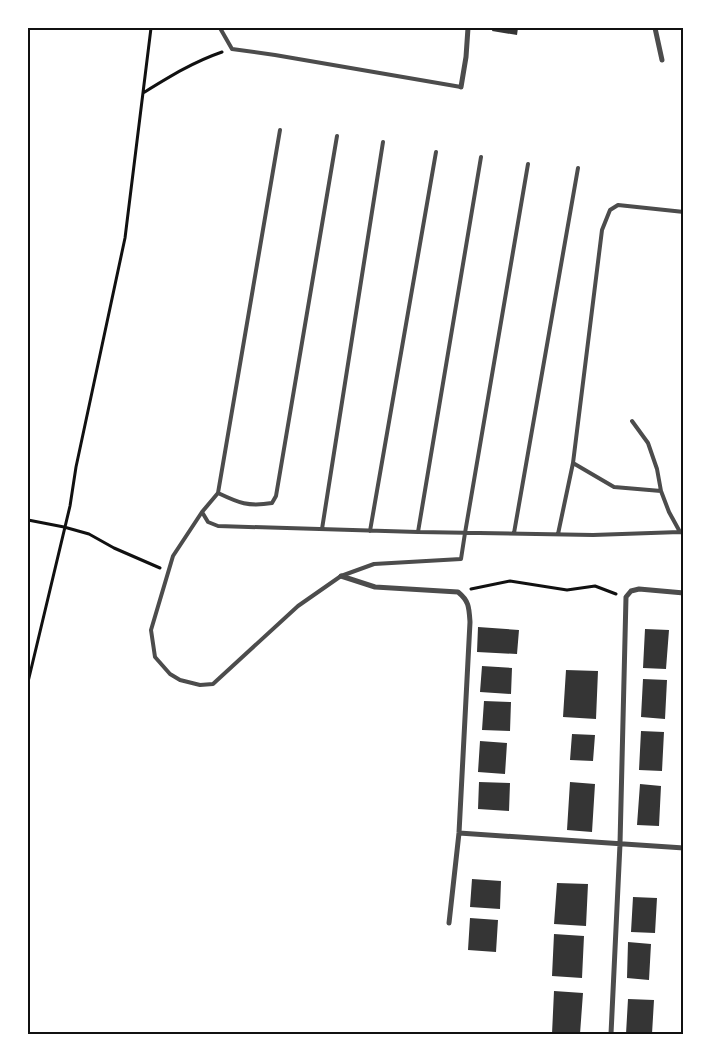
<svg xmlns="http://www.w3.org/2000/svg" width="711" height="1062" viewBox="0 0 711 1062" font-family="'Work Sans',sans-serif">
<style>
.building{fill:#353535}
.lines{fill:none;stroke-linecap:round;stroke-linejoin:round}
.path{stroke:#111;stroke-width:3}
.service{stroke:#4c4c4c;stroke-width:4}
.minor{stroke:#4c4c4c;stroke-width:5}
.neatline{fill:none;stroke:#111;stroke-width:2}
</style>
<rect width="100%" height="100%" fill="#fff"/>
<path class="building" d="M 493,28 L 518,28 L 517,35 L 492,31 Z
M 478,627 L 519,630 L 517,654 L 477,652 Z
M 645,629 L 669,630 L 666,669 L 643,668 Z
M 482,666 L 512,668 L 511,694 L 480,692 Z
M 566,670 L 598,671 L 596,719 L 563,717 Z
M 643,679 L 667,680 L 665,719 L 641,717 Z
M 484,701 L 511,702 L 510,731 L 482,730 Z
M 641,731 L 664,732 L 662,771 L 639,770 Z
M 572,734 L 595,735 L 593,761 L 570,760 Z
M 480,741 L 507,743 L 505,774 L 478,772 Z
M 479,782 L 510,783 L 509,811 L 478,809 Z
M 570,782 L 595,784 L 592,832 L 567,830 Z
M 640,784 L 661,786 L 659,826 L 637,825 Z
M 472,879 L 501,881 L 500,909 L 470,907 Z
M 557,883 L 588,884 L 586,926 L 554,924 Z
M 633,897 L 657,898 L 655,933 L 631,932 Z
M 470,918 L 498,920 L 496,952 L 468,950 Z
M 554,934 L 584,936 L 582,978 L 552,976 Z
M 628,942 L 651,944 L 649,980 L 627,978 Z
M 554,991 L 583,993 L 580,1034 L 552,1034 Z
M 628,999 L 654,1000 L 652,1034 L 626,1034 Z"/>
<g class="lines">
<path class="path" d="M 143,93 C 169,77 193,62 222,52
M 28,520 L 64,527 L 89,534 L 114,548 L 160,568
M 471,589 L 510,581 L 567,590 L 595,586 L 616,594
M 28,682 L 70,506 L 76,467 L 125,238 L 151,28"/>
<path class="service" d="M 220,28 L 232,49 L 275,55 L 461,87
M 280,130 L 218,493 L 202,512 L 208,522 L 218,526 L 418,532 L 593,535 L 680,532 L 684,533
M 632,421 L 648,443 L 657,469 L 661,491
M 573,463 L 614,487 L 661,491 L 669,512 L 680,532
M 218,493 C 239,503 248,507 272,503 L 276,496 L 337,136
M 202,512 L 173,556 L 151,630 L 155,657 L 170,674 L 180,680 L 200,685 L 213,684 L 298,606 L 341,576 L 374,564 L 461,559 L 465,533 L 528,164
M 322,529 L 383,142
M 370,531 L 436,152
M 418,532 L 481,157
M 514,533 L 578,168
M 558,534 L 573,463 L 602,230 L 610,210 L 618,205 L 684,212"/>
<path class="minor" d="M 655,28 L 662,60
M 461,87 L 466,57 L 468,28
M 341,576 L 375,587 L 458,592 C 469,601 469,607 470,622 L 459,833 L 449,923
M 459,833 L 684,848
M 611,1034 L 620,844 L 626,597 L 631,591 L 639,589 L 684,593"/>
</g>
<rect width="711" height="1062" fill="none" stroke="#ffffff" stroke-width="58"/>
<rect x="29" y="29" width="653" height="1004" class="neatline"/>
</svg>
